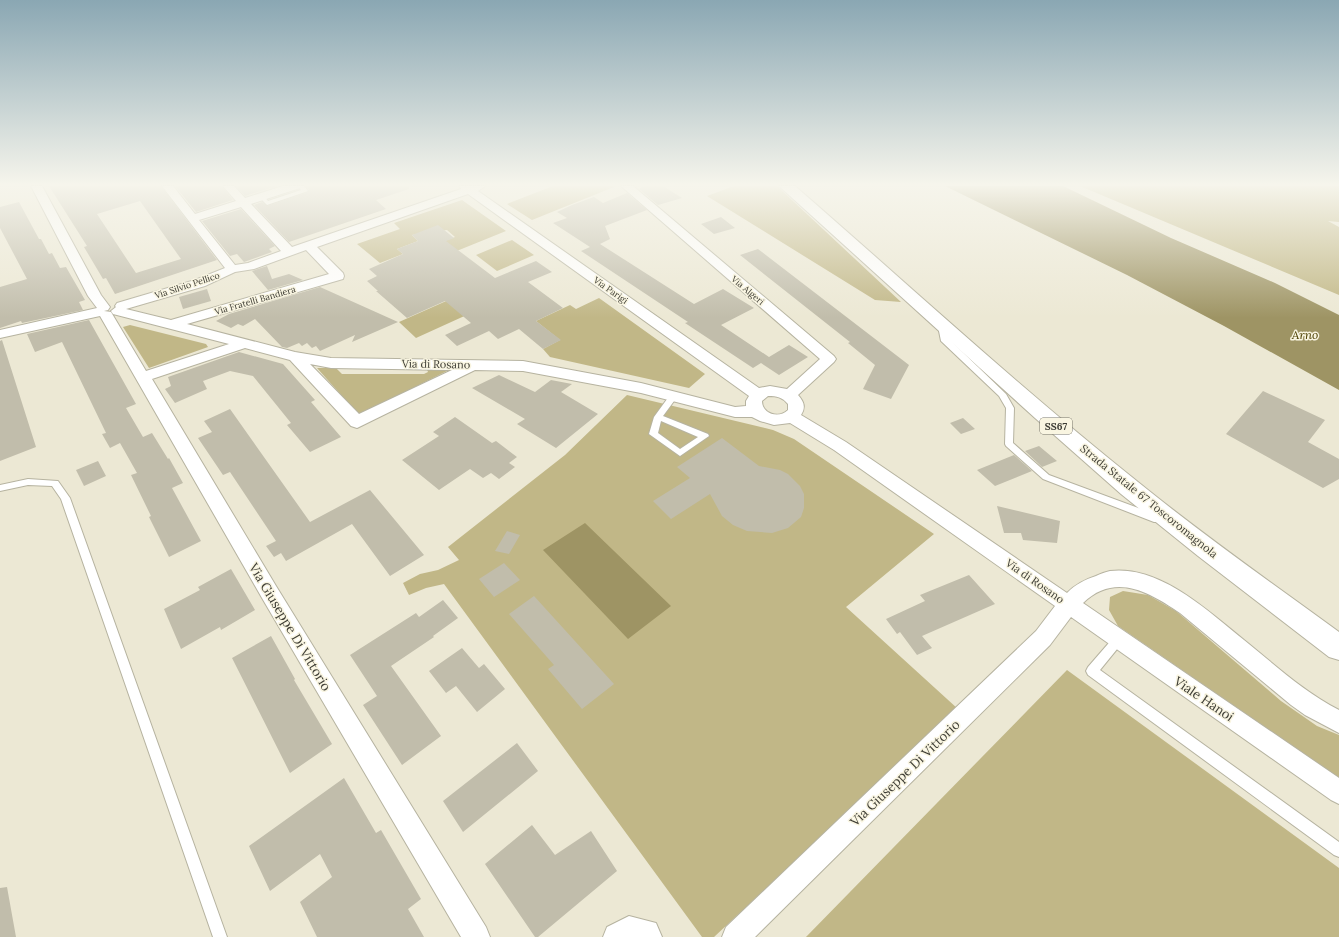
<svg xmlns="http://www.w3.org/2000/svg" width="1339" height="937" viewBox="0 0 1339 937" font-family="Lora,serif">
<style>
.green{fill:#c1b787}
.forest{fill:#c1b785}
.water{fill:#9e9464}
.building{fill:#c1bdab;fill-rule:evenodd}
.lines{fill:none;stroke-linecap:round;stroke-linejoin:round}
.service-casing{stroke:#b6b3a0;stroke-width:2}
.minor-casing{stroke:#b6b3a0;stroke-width:2}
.primary-casing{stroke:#b6b3a0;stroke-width:2}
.service{fill:#fff;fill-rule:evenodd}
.minor{fill:#fff;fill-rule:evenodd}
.primary{fill:#fff;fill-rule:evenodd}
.labels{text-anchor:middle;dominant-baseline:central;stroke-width:3;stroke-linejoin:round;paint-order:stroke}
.far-street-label{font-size:9px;fill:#3e3d35;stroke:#f9f5e1}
.shield{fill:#f9f5e1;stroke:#767469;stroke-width:1}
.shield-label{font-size:10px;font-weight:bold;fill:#3e3d35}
.street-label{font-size:11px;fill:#3e3d35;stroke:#f9f5e1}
.water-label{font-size:12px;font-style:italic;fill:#4c4000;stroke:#f9f5e1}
.near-street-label{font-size:13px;fill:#3e3d35;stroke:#f9f5e1}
</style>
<rect width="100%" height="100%" fill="#ece8d4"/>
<path class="green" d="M 553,186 L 613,186 L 614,187 L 532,220 L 507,204 Z
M 734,186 L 777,186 L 901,302 L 875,300 L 707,196 Z
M 462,200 L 506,231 L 432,261 L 442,242 L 455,237 L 447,230 L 412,235 L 418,241 L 397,249 L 403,254 L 380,263 L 357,244 L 400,229 L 394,223 Z
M 512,240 L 534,255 L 497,271 L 476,255 Z
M 453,298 L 471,313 L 416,338 L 399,322 Z
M 599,298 L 705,374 L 689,388 L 550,357 L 543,349 L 560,340 L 536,321 L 570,305 L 576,309 Z
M 130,325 L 206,344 L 208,347 L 149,368 L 123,327 Z
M 426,367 L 453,368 L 359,415 L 317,368 L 336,368 L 342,374 L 424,374 L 428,372 Z
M 627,395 L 773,430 L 794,439 L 934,534 L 846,607 L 958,709 L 714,937 L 702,937 L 444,584 L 426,588 L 409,595 L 403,583 L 420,574 L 438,570 L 459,560 L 448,547 L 565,455 Z
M 1123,591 L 1148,595 L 1176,611 L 1281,701 L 1317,726 L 1339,735 L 1339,778 L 1118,626 L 1109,610 L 1110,597 Z
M 1067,670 L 1339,868 L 1339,937 L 806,937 Z"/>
<path class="forest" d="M 1080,186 L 1339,186 L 1339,222 L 1328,221 L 1339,227 L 1339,295 Z"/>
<path class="water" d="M 945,186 L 1063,186 L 1171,238 L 1275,283 L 1339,315 L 1339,390 L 1224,326 L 1127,275 Z
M 585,523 L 671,606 L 628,639 L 543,550 Z"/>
<path class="building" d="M 49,186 L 161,186 L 217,260 L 115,294 L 106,278 L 103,279 L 84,247 L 87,246 ZM 140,201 L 181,259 L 136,273 L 97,214 Z
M 175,186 L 222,186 L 233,200 L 196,212 Z
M 236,186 L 277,186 L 245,196 Z
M 306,186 L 409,186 L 409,189 L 376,200 L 386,209 L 289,242 L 254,205 L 262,202 L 267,206 L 308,192 L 309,190 Z
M 644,186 L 663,186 L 682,198 L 658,205 L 639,189 Z
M 627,193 L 647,210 L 605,226 L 610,239 L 600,244 L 694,304 L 723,289 L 754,308 L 721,325 L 769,357 L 789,345 L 808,357 L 779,375 L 761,363 L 753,368 L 685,323 L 688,322 L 581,251 L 590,247 L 553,223 L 567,218 L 557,212 L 572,205 L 594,197 L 603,203 Z
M 19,202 L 39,239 L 41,239 L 49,254 L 52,253 L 60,268 L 66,267 L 85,300 L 79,302 L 83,310 L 22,323 L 21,321 L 0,328 L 0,287 L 27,279 L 0,228 L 0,207 Z
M 241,209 L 275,246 L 269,249 L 272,252 L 244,262 L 237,254 L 230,256 L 202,221 Z
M 721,217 L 735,228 L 714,234 L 701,224 Z
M 438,225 L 454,238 L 446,241 L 495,278 L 536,261 L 552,272 L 528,282 L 563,308 L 536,321 L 561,340 L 543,349 L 519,329 L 498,339 L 489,331 L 457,346 L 445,335 L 471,323 L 445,301 L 407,318 L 376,291 L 378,291 L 367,281 L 377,276 L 369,269 L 403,254 L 397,249 L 418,241 L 412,235 Z
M 758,249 L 909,365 L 891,399 L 863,389 L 875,365 L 848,343 L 850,342 L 740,255 Z
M 267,266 L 272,279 L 289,274 L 303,280 L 268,290 L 252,271 Z
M 320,287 L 398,322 L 352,342 L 355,335 L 320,351 L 316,346 L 312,348 L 307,343 L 302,346 L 299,343 L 287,348 L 282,347 L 255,319 L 243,326 L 238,324 L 231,328 L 216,321 L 229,314 Z
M 207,289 L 211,301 L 183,309 L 179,297 Z
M 89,320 L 136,404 L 126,408 L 143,437 L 152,433 L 168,459 L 169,458 L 183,483 L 172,488 L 201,541 L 169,557 L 149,517 L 151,516 L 131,475 L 137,473 L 120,443 L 110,448 L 102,434 L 106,433 L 62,342 L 35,352 L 27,334 Z
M 2,340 L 36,447 L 0,461 L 0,341 Z
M 239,352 L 283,364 L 315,400 L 311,402 L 341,437 L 310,452 L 287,425 L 291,423 L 253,376 L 230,371 L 203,381 L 207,389 L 175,403 L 165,389 L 171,386 L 168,377 Z
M 499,375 L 535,392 L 551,380 L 572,384 L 561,392 L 598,414 L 556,448 L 517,424 L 525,419 L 472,388 Z
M 1263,391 L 1325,420 L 1308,442 L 1339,459 L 1339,479 L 1323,488 L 1226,434 Z
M 230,409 L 310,522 L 370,490 L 424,555 L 390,576 L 352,524 L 286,561 L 281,553 L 274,557 L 266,546 L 276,541 L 230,472 L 223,475 L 198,438 L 212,432 L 204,421 Z
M 455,417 L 492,443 L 496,441 L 517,457 L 509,463 L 515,467 L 499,479 L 491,473 L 483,478 L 470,469 L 439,490 L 402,460 L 439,436 L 433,432 Z
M 963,418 L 975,429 L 961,434 L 950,423 Z
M 722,438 L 759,466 L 780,470 L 788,474 L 800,486 L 804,494 L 804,508 L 801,517 L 788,528 L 772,533 L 747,531 L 733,525 L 722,516 L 710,494 L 671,519 L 653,501 L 690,478 L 677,467 Z
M 1039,446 L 1057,461 L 1042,467 L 1025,451 Z
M 1014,455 L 1032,471 L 995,486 L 977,470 Z
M 98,461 L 106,476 L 84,486 L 76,470 Z
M 997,506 L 1060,521 L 1057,543 L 1023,540 L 1021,533 L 1004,533 Z
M 507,531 L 520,535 L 509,554 L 495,551 Z
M 504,563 L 520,580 L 494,597 L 479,579 Z
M 231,569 L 255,610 L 221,630 L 220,627 L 181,649 L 164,609 L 200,590 L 198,587 Z
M 969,575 L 995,604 L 922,636 L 932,648 L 917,655 L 900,632 L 897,634 L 886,619 L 925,601 L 920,595 Z
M 534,596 L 614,684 L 582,709 L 548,669 L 554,665 L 509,614 Z
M 443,600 L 458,618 L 433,636 L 434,637 L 391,666 L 441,736 L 402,765 L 363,705 L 377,696 L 350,655 L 416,613 L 419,617 Z
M 271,636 L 295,679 L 294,680 L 332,744 L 290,773 L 232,658 Z
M 462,648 L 479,668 L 484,664 L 505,689 L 477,712 L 456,686 L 446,693 L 429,671 Z
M 517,743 L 538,771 L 463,832 L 443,801 Z
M 344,778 L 376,833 L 381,830 L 421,899 L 408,909 L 424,937 L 317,937 L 300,902 L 332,877 L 320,854 L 270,891 L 249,846 Z
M 532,825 L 555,855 L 591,831 L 617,871 L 538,937 L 535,937 L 485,864 Z
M 7,887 L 16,937 L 0,937 L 0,888 Z"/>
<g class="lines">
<g class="service-casing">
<path id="service" d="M 298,186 L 304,186 L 308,191 L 267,205 L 259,197 L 264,196 L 268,201 L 301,190 Z
M 939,324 L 945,324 L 948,338 L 1006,394 L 1014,408 L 1013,443 L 1049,475 L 1160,516 L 1162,519 L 1160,522 L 1154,522 L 1043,479 L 1006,446 L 1005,444 L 1006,408 L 999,396 L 941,341 L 938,326 Z
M 673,394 L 677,397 L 663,416 L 708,434 L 709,436 L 680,456 L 649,434 L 654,417 L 670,395 ZM 661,421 L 698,437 L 680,449 L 658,433 Z
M 28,479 L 58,481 L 70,498 L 227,937 L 213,937 L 61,499 L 52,486 L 28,485 L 0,491 L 0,485 Z
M 1118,635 L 1122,637 L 1123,640 L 1122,643 L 1100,670 L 1339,842 L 1339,857 L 1334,855 L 1088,675 L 1086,671 L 1088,667 L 1114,637 Z"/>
</g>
<g class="minor-casing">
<path id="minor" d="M 31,186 L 42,186 L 101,295 L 110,307 L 108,310 L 104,311 L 111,312 L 146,371 L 229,344 L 113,314 L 111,311 L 116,307 L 115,306 L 117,303 L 195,280 L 225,268 L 162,186 L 173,186 L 195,214 L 236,201 L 223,186 L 234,186 L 245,198 L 283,186 L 301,186 L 300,188 L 251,204 L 292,247 L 461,189 L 459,186 L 485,186 L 478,191 L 759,388 L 770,386 L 787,389 L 820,359 L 621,186 L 633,186 L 834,356 L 836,359 L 834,362 L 798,395 C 804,402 806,407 801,415 L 846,442 L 1067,593 C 1076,584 1084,580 1096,576 C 1100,574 1105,572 1110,571 C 1160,565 1208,611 1244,640 C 1275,665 1304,692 1339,710 L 1339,733 L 1305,715 L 1291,705 L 1180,613 C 1149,592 1115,572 1083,603 L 1339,778 L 1339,804 L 1331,800 L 1071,617 L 1050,645 L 755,937 L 722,937 L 726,927 L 1036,631 L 1055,606 L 834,450 L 790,423 L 774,425 L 760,421 L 752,417 L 735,417 L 641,393 L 523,371 L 475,370 L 357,428 L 351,426 L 290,360 L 245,348 L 152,379 L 276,586 L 486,927 L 490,937 L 461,937 L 262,598 L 100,316 L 0,338 L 0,330 L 97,308 L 88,296 ZM 468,194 L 749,396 L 746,401 L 746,406 L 735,407 L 641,383 L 523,361 L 331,358 L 295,352 L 187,324 L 343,279 L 344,276 L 343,273 L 317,247 ZM 241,207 L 281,251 L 248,263 L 235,265 L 199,220 ZM 306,250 L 329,274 L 171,320 L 126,309 L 205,286 L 235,272 L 254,269 ZM 310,364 L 331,368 L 452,370 L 359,414 ZM 768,396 C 777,396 782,397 788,404 L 788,410 C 779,419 762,414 762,401 Z
M 629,916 L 656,923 L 662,937 L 603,937 L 607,927 Z"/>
</g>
<g class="primary-casing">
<path id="primary" d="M 779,186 L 795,186 C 909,285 1020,388 1138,482 C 1203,535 1272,583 1339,632 L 1339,660 L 1329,657 L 1198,556 L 1121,494 L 1035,418 Z"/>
</g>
<use href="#service" class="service"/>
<use href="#minor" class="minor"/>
<use href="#primary" class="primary"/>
</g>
<linearGradient id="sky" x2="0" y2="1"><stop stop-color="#8aa7b3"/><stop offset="0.58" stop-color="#f6f5ec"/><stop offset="1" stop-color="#f6f5ec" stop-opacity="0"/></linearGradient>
<rect width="1339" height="318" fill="url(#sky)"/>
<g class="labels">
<g class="far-street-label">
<text transform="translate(187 285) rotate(-18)">Via Silvio Pellico</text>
<text transform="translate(611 290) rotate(35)">Via Parigi</text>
<text transform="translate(748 290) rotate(40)">Via Algeri</text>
<text transform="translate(255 300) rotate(-16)">Via Fratelli Bandiera</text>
</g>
<rect class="shield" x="1040" y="418" width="32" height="16" rx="3"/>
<g class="shield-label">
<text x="1056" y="426">SS67</text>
</g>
<g class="street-label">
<text transform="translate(436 364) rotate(1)">Via di Rosano</text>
<text transform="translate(1149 501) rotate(39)">Strada Statale 67 Toscoromagnola</text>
<text transform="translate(1035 581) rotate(35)">Via di Rosano</text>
</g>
<g class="water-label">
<text x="1305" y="334">Arno</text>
</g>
<g class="near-street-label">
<text transform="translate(290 627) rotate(59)">Via Giuseppe Di Vittorio</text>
<text transform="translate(1204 699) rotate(34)">Viale Hanoi</text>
<text transform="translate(905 773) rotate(-44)">Via Giuseppe Di Vittorio</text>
</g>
</g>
</svg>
